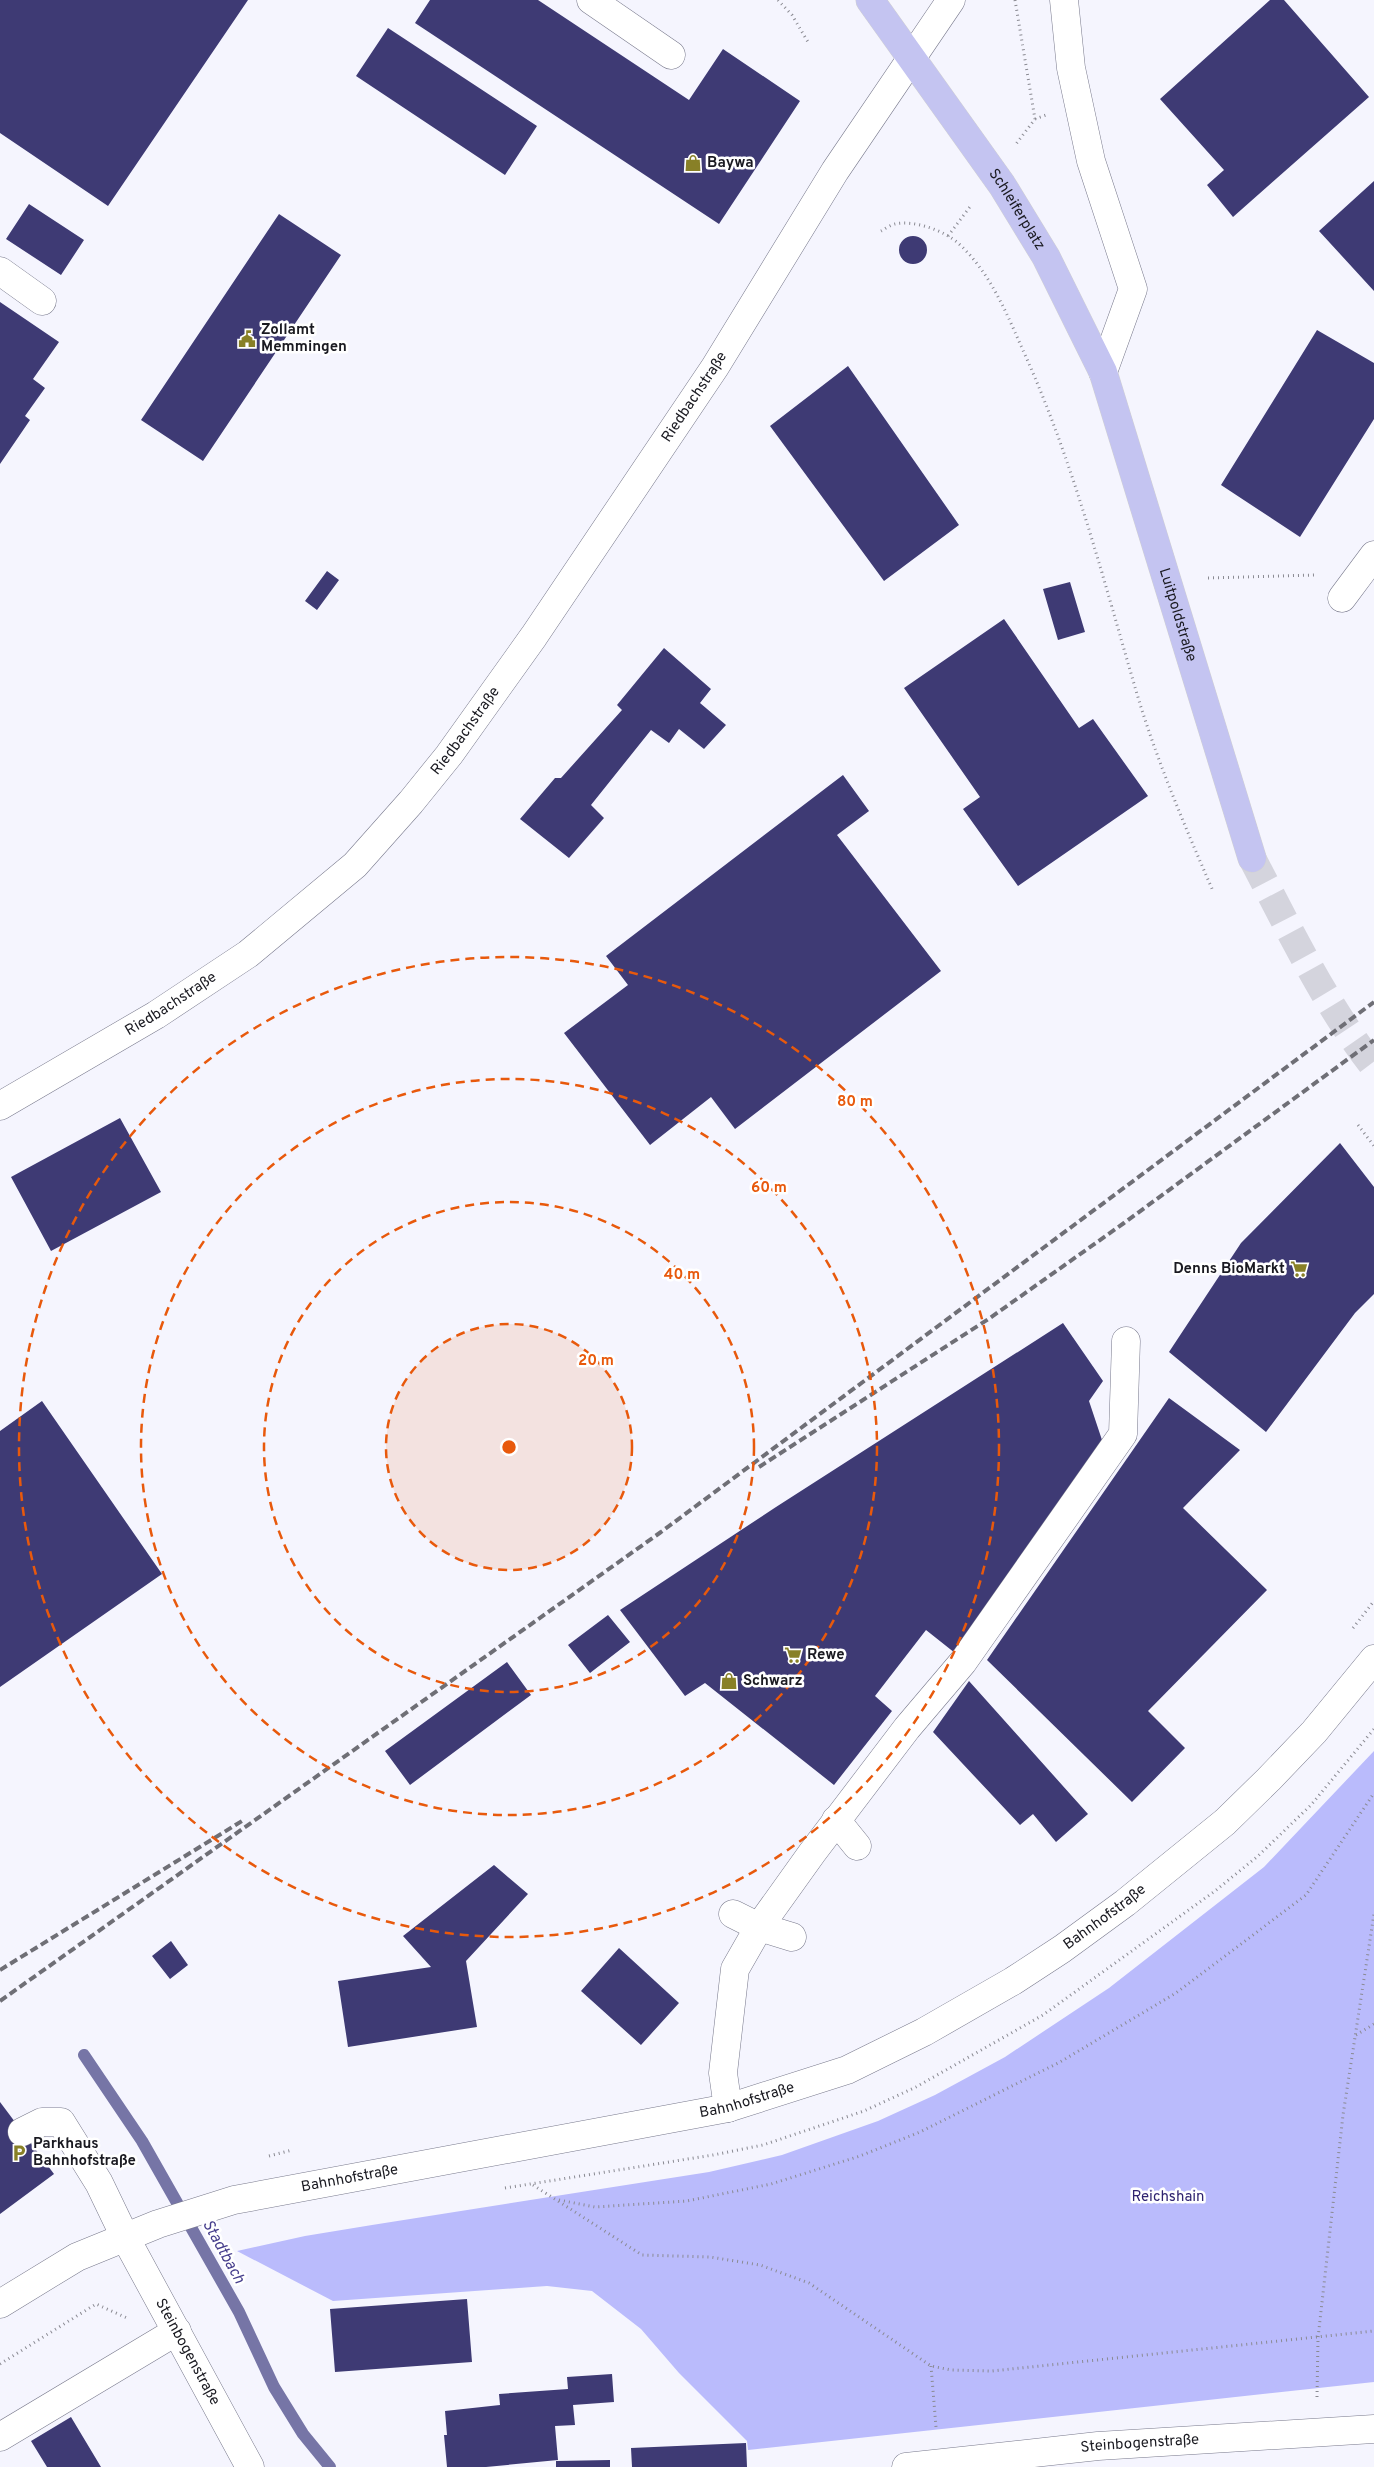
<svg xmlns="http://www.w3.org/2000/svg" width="1374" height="2467" viewBox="0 0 1374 2467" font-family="Overpass,sans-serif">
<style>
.green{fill:#babbfc}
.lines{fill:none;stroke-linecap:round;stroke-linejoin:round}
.stream{stroke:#7675a6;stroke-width:12}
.building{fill:#3e3a74}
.major-tunnel{stroke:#d4d4dd;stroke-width:28;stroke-dasharray:28 14;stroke-linecap:butt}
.minor-casing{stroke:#78798c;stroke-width:29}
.major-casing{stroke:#d1d1d3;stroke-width:29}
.path{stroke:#8a8a92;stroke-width:3;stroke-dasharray:1 4;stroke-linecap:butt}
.minor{stroke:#fff;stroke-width:28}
.major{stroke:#c4c4f1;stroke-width:28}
.rail{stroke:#6f6f76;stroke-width:4;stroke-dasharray:8 4;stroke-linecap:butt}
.ring{fill:none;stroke:#e8590c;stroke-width:2.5;stroke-dasharray:9 6}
.labels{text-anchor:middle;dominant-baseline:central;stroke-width:5;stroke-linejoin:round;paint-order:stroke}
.poi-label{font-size:15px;font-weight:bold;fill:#1a1a21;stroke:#fff;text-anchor:start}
.street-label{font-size:15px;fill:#1a1a21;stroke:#fff}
.park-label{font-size:15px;fill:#2f2370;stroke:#fff}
.water-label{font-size:16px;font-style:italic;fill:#453d8c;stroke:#fff}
.centre{fill:#e8590c;stroke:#fff;stroke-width:2.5}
.ring-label{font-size:15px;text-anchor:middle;font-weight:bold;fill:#e8590c;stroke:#fff;stroke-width:5;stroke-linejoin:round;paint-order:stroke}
</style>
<rect width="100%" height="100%" fill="#f5f5fe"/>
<path class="green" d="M 1374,1751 L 1374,2382 L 748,2450 L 747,2441 L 679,2373 L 641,2329 L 592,2291 L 547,2286 L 333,2301 L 237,2251 L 305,2236 L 372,2225 L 709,2172 L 782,2155 L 878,2121 L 935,2095 L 1005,2057 L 1109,1988 L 1264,1867 Z"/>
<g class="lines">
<path class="stream" d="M 84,2055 L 142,2141 L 239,2312 L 274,2387 L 303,2434 L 330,2467"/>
</g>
<path class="building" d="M 0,0 L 248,0 L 108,206 L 0,133 Z
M 430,0 L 538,0 L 689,100 L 723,49 L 800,101 L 719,224 L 415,23 Z
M 1270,0 L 1284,0 L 1369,97 L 1233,217 L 1207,185 L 1224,170 L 1160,99 Z
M 388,28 L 537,126 L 505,175 L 356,76 Z
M 1374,181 L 1374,291 L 1319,231 Z
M 29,204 L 84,240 L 61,275 L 6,239 Z
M 279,214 L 341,255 L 203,461 L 141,420 Z
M899 250a14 14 0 1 1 28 0a14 14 0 1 1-28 0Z
M 0,302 L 59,342 L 33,379 L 45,388 L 25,416 L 30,420 L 0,464 Z
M 1317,330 L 1374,363 L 1374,419 L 1300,537 L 1221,485 Z
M 848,366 L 959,525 L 884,581 L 770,426 Z
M 327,571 L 339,580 L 317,610 L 305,601 Z
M 1070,582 L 1085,632 L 1058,640 L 1043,589 Z
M 1004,619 L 1079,728 L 1093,719 L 1148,796 L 1018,886 L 963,809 L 980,797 L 904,688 Z
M 664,648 L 711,689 L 700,703 L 726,725 L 704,749 L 679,729 L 669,743 L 651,730 L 591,805 L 604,818 L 569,858 L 520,819 L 555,778 L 561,778 L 622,710 L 617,705 Z
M 843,775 L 869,811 L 837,835 L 941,971 L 735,1129 L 711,1097 L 650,1145 L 564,1033 L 628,985 L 606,956 Z
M 120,1118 L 161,1192 L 51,1251 L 11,1177 Z
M 1340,1143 L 1374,1187 L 1374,1294 L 1355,1313 L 1266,1432 L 1169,1352 L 1241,1243 Z
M 1063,1323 L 1103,1381 L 1089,1401 L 1103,1443 L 955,1653 L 926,1630 L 875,1696 L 892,1711 L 834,1785 L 705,1683 L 685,1696 L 620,1610 L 776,1507 Z
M 1169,1398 L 1240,1450 L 1183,1508 L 1267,1590 L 1148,1711 L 1185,1748 L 1132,1802 L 987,1660 Z
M 42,1401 L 162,1574 L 0,1687 L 0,1431 Z
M 608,1615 L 630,1642 L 590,1673 L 568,1645 Z
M 507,1662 L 531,1695 L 410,1785 L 385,1751 Z
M 969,1681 L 1088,1814 L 1056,1842 L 1033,1814 L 1020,1825 L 933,1732 Z
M 494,1865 L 528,1894 L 466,1961 L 477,2027 L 348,2047 L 338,1981 L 431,1967 L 403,1936 Z
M 171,1941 L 188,1965 L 170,1979 L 152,1956 Z
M 619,1948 L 679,2003 L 641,2045 L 581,1991 Z
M 0,2102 L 54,2174 L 0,2214 Z
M 467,2299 L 472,2362 L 335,2372 L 330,2309 Z
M 612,2374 L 614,2402 L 573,2405 L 575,2425 L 555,2426 L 558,2460 L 486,2467 L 447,2467 L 444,2435 L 447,2435 L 445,2411 L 500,2405 L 499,2394 L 568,2389 L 567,2377 Z
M 71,2417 L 101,2467 L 47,2467 L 31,2441 Z
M 746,2443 L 747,2467 L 632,2467 L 631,2448 Z
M 610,2460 L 610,2467 L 556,2467 L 556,2461 Z"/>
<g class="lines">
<path class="major-tunnel" d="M 1252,858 C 1289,929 1325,1004 1374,1067"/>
<g class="minor-casing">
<g id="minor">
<path d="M 591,0 L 671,55"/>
<path d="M 1064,0 L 1071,68 L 1091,161 L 1133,289 L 1103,372"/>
<path d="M 0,271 L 42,301"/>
<path d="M 1342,598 L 1374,555"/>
<path id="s1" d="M 0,1106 L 156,1015 L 248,954 L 355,865 L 411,802 L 449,755 L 534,636 L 715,367 L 835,171 L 951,0"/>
<path d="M 836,1820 L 857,1846"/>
<path d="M 733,1914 L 759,1927 L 792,1937"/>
<path d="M 728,2108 L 723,2073 L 735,1969 L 759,1927 L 812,1853 L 907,1728 L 963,1662 L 1123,1434 L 1126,1341"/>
<path id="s2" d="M 22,2132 L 42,2122 L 61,2122 L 99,2183 L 125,2237 L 250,2467"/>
<path id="s3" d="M 0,2304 L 77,2257 L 158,2224 L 234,2200 L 728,2108 L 847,2070 L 924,2032 L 1013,1981 L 1062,1949 L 1125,1903 L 1225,1822 L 1269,1779 L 1314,1732 L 1374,1659"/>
<path d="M 0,2437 L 177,2331"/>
<path id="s4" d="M 906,2467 L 1098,2446 L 1374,2429"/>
</g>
</g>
<g class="major-casing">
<g id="major">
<path id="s5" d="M 870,0 L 1002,185 L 1046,257 L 1103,372 L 1252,858"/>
</g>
</g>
<path class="path" d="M 778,0 L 792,15 L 808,42
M 1015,0 L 1035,119 L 1016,144
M 1035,119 L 1046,115
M 881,231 C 885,229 890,225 895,224 C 914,220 943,230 958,243 C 988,270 1005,309 1021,346 C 1074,461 1104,583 1140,704 C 1160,768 1186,829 1213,891
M 948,236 L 972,204
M 1208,578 L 1315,575
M 1358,1125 L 1374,1146
M 1353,1628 L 1374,1601
M 1356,2035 L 1374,2024
M 269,2156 L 292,2150
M 533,2185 L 642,2255 L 710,2257 L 760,2265 L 809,2283 L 931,2366 L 951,2370 L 992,2371 L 1374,2331
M 505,2188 L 713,2155 L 763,2145 L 864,2111 L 916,2087 L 1043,2015 L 1215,1891 L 1258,1856 L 1311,1805 L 1374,1729
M 559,2200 L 595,2207 L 687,2201 L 771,2184 L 860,2156 L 920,2132 L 1060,2062 L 1176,1993 L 1306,1895 L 1374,1793
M 0,2364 L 96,2304 L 127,2318
M 931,2366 L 936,2427
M 1317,2397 L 1318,2338 L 1343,2115 L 1374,1914"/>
<use href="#minor" class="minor"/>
<use href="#major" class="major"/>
<path class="rail" d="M 759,1467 L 990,1318 L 1124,1223 L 1374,1040
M 0,1970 L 242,1821
M 0,2001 L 661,1532 L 1374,1002"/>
</g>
<circle cx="509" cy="1447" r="123" fill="#e8590c" fill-opacity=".12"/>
<g class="ring">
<circle cx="509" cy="1447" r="123"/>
<circle cx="509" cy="1447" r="245"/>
<circle cx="509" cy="1447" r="368"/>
<circle cx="509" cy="1447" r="490"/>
</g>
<defs>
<g id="shop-bare" transform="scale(1.35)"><path d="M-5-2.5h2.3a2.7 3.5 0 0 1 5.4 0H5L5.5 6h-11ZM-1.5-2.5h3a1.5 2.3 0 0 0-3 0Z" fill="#888027" stroke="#fff" stroke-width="2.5" paint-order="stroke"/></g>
<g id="civic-bare" transform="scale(1.35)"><path d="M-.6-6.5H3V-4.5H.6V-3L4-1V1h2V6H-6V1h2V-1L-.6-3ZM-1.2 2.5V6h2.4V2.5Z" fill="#888027" stroke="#fff" stroke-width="2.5" paint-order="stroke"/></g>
<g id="supermarket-bare" transform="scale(1.35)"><path d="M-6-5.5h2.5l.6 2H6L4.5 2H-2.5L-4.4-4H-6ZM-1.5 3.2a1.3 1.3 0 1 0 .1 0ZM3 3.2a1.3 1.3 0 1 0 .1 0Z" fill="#888027" stroke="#fff" stroke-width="2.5" paint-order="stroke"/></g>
<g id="parking-bare" transform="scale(1.35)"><path d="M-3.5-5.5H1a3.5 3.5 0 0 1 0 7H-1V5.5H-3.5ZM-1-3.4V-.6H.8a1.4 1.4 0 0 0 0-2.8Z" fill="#888027" stroke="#fff" stroke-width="2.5" paint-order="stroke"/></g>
</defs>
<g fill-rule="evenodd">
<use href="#shop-bare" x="693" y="163"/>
<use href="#civic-bare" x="247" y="339"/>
<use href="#supermarket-bare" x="1299" y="1269"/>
<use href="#supermarket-bare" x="793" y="1655"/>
<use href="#shop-bare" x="729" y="1681"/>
<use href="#parking-bare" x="19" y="2153"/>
</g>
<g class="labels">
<g class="poi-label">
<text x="707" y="163">Baywa</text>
<text x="261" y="330">Zollamt<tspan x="261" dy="17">Memmingen</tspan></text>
<text x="1285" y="1269" text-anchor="end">Denns BioMarkt</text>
<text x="807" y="1655">Rewe</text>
<text x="743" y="1681">Schwarz</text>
<text x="33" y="2144">Parkhaus<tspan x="33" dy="17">Bahnhofstraße</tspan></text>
</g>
<g class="street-label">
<text stroke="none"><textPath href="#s5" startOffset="256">Schleiferplatz</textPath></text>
<text stroke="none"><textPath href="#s1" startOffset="1009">Riedbachstraße</textPath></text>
<text stroke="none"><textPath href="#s5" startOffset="694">Luitpoldstraße</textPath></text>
<text stroke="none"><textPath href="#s1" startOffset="604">Riedbachstraße</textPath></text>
<text stroke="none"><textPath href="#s1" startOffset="199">Riedbachstraße</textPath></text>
<text stroke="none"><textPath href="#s3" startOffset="1185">Bahnhofstraße</textPath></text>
<text stroke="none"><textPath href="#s3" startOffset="780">Bahnhofstraße</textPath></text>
<text stroke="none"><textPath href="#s3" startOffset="375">Bahnhofstraße</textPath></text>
<text stroke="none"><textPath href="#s2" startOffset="304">Steinbogenstraße</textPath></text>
<text stroke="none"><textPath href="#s4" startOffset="235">Steinbogenstraße</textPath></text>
</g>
<g class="park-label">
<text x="1168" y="2197">Reichshain</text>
</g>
<g class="water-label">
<text transform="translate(223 2252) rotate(61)">Stadtbach</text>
</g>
</g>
<circle cx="509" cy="1447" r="8" class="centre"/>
<g class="ring-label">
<text x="855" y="1106">80 m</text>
<text x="769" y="1192">60 m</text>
<text x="682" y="1279">40 m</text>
<text x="596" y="1365">20 m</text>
</g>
</svg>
